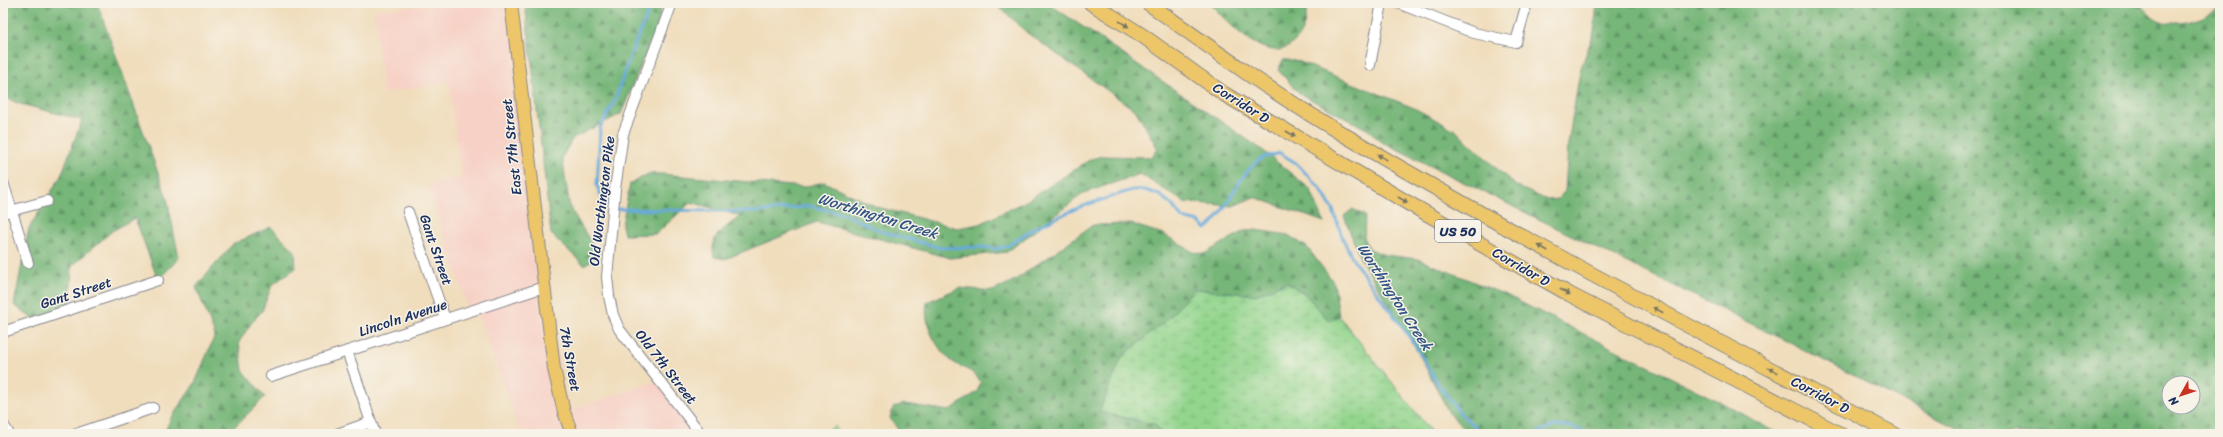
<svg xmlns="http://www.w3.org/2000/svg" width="2223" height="437" viewBox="0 0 2223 437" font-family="Sriracha,sans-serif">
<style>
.built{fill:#f7d1c6}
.forest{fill:url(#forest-firs);stroke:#48726b;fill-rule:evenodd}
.wetland{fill:url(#wetland-marsh);stroke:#578276}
.cemetery{fill:url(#cemetery-stones);stroke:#578276}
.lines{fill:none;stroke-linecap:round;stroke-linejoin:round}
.stream{stroke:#66aadc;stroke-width:3}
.minor-casing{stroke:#86868d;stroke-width:12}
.major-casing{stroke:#86868d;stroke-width:14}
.highway-casing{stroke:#86868d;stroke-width:16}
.minor{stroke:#fff;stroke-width:10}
.major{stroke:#ecc669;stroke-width:12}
.highway{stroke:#ecc669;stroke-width:14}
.oneway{fill:#797363}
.labels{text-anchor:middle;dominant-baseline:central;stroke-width:3;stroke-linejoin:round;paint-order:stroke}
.shield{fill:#f7f3e8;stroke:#5d6a87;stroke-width:1}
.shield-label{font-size:13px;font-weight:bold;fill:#1b2f5e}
.street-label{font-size:14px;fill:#1b2f5e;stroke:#f7f3e8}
.water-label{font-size:15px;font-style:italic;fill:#325484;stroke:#f7f3e8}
</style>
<defs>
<pattern id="forest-firs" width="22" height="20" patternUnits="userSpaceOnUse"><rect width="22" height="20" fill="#76b678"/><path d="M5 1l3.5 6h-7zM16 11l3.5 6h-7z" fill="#609466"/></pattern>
<pattern id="wetland-marsh" width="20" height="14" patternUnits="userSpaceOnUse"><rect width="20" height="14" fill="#93d58d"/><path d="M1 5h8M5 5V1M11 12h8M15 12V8" fill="none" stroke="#7eb77c"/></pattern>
<pattern id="cemetery-stones" width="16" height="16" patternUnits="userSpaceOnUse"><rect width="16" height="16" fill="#93d58d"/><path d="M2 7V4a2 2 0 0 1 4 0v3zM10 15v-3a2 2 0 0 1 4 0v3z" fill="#7eb77c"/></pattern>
</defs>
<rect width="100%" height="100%" fill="#f7f3e8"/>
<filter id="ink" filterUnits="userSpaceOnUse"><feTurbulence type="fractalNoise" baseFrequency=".025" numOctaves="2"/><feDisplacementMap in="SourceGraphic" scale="8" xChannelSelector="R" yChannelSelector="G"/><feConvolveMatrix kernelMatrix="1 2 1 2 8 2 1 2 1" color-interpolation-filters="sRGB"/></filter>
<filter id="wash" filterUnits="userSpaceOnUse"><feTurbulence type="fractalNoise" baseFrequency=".012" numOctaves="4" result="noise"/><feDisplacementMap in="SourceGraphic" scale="16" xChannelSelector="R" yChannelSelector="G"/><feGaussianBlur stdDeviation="0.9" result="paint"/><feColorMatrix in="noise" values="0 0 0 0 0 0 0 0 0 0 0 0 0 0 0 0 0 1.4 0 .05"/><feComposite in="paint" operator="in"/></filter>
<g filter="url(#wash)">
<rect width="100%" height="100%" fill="#f0ddbc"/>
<path class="built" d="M 448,3 L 511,3 L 565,412 L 659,380 L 701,434 L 521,434 L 476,309 L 469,311 L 428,186 L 461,177 L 449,82 L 383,93 L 374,11 Z"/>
<path class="forest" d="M 3,3 L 97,3 L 167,198 L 179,258 L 158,280 L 135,218 L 112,231 L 72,266 L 70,304 L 33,319 L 14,305 L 29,228 L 61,176 L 82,120 L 17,103 L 3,96 Z
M 525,3 L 662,3 L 658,23 L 621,114 L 573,138 L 562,157 L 570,208 L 594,247 L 594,259 L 584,265 L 551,234 Z
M 995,3 L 1048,3 L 1261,149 L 1310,189 L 1324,222 L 1254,197 L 1233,206 L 1184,202 L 1140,174 L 1084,193 L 1007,252 L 950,258 L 817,222 L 725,259 L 714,257 C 709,233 725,230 740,216 L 691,202 L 656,234 L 624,235 L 622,225 L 630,184 L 650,173 L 803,187 L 824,182 L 877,207 L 957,228 L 980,224 L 1028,200 L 1091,159 L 1103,156 L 1152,157 L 1158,149 L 1136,111 L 1026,32 Z
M 1209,3 L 1308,3 C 1306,13 1305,28 1299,36 C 1273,75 1228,22 1209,3 Z
M 1597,3 L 2140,3 C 2145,8 2150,15 2155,18 C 2173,30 2204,19 2220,8 L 2220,434 L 1968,434 L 1784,340 L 1378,140 L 1372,132 L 1299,93 L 1278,70 L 1283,60 L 1295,60 L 1414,108 L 1455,130 L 1516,186 L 1547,200 L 1558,199 L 1565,191 L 1568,144 L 1580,71 L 1594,32 ZM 2169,383 L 2193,383 L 2193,407 L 2169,407 Z
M 1353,209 L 1365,216 L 1364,240 L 1370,249 L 1385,255 L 1418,259 L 1508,296 L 1734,409 L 1778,434 L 1471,434 L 1450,415 L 1419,354 L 1360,258 L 1344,216 Z
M 1131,224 L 1163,234 L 1193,252 L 1204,254 L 1244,231 L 1255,230 L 1288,235 L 1307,247 L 1334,283 L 1339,316 L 1329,321 L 1306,295 L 1287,282 L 1256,295 L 1194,289 L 1170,317 L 1122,357 L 1099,412 L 1155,424 L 1162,434 L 901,434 L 890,418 L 894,407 L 905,404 L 949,411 L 977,392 L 981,382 C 972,369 965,370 953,362 C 936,349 923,324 927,302 L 959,288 L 993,291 L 1015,280 L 1093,225 Z
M 271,227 L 295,251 L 296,268 L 272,285 L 262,311 L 252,322 L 239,342 L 243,370 L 265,397 L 227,434 L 164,434 L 170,420 L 195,383 L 215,335 L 196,287 L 233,244 Z"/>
<path class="wetland" d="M 1287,282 L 1306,295 L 1329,321 L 1339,316 L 1433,434 L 1162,434 L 1155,424 L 1099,412 L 1122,357 L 1170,317 L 1194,289 L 1256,295 Z"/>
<path class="cemetery" d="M 835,426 L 840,434 L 822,434 Z"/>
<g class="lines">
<path class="stream" d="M 611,208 L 603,200 L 597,186 L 600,128 L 615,100 L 629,59 L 652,3
M 616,209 L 758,212 L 810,206 L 844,214 L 883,232 L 941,248 L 984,247 L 996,249 L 1009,245 L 1034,228 L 1080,207 L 1132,190 L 1145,190 L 1160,195 L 1172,205 L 1182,218 L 1199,222 L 1206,229 C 1229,211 1235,178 1259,160 C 1264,156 1274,155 1280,153 L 1296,163 L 1320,188 L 1333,210 L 1343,239 L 1354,261 L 1411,339 L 1440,387 L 1461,414 L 1482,434
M 1536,434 C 1553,422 1571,424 1588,434"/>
</g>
</g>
<g filter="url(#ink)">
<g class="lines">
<g class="minor-casing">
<path id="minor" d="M 672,3 L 623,134 L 615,189 L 607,277 L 609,296 L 613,315 L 619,329 L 701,434
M 1398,3 L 1474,33 L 1516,42 L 1527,3
M 1370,65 L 1382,3
M 3,182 L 28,263
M 408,212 L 445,319
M 3,213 L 47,201
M 3,332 L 158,280
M 347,351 L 375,434
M 271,376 L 544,287
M 3,424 L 9,434
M 76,434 L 153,408
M 337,434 L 371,422"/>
</g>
<g class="major-casing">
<path id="major" d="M 511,3 L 554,369 L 564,412 L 572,434"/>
</g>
<g class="highway-casing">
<path id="highway" d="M 1091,3 L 1143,36 L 1224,94 L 1408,203 L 1569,294 L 1840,434
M 1148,3 C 1212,49 1277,96 1346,136 C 1525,242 1710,337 1894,434"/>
</g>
<use href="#minor" class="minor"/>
<use href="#major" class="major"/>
<use href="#highway" class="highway"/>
</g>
<defs><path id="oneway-solid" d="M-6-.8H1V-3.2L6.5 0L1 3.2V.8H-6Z"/></defs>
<g class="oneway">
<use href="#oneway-solid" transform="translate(1124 24) rotate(32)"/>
<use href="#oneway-solid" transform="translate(1291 134) rotate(30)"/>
<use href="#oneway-solid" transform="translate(1382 157) rotate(-150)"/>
<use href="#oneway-solid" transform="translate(1403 200) rotate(30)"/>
<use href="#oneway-solid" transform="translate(1543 248) rotate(-150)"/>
<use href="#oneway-solid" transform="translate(1565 292) rotate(29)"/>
<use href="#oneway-solid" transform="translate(1658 310) rotate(-152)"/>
<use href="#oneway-solid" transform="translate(1773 370) rotate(-152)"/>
</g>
</g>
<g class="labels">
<rect class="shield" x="1435" y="220" width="46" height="22" rx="3"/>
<g class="shield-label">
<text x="1458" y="231">US 50</text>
</g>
<g class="street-label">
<text transform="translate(1241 103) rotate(32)">Corridor D</text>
<text transform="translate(512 147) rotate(-96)">East 7th Street</text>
<text transform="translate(602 201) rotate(-83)">Old Worthington Pike</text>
<text transform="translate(436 250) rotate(71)">Gant Street</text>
<text transform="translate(1521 267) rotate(30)">Corridor D</text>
<text transform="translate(76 293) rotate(-18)">Gant Street</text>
<text transform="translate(403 318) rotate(-18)">Lincoln Avenue</text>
<text transform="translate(570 359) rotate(80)">7th Street</text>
<text transform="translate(666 367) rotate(52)">Old 7th Street</text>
<text transform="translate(1820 395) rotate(28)">Corridor D</text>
</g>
<g class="water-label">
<text transform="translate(878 216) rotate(17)">Worthington Creek</text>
<text transform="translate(1395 297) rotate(57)">Worthington Creek</text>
</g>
</g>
<rect width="2223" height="437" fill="none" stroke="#f7f3e8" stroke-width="16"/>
<g transform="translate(2181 395) rotate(231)"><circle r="19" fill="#f7f3e8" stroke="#9fa5b1"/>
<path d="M0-3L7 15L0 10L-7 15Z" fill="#c8321e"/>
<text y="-6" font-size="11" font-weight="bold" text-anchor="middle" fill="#1b2f5e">N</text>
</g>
</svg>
